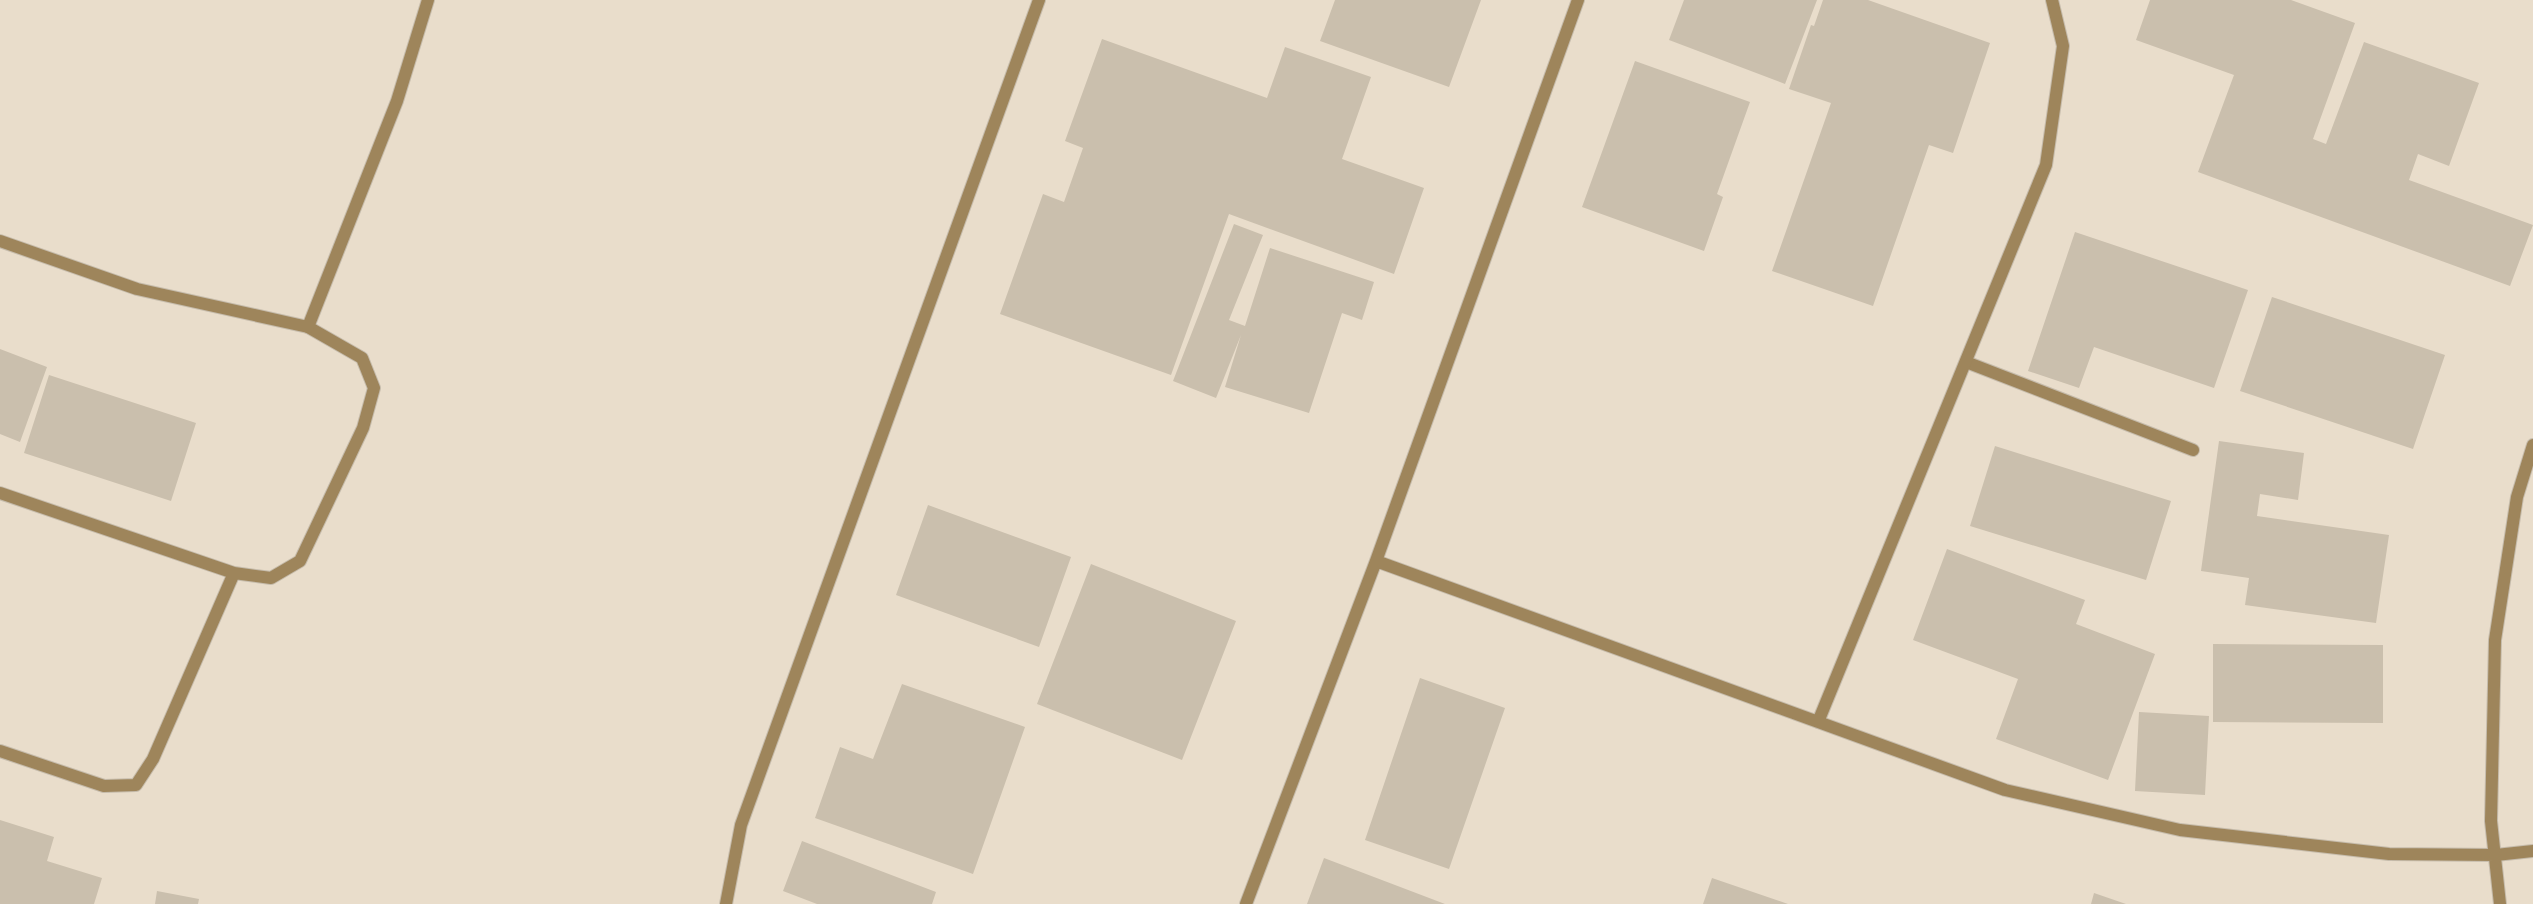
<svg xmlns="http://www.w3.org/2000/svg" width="2533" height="904" viewBox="0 0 2533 904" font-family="'Varela Round',sans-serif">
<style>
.building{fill:#cabfad}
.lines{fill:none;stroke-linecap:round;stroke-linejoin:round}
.lane-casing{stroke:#c6bcac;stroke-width:14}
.street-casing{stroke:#c6bcac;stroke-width:14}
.lane{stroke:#9e855b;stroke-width:12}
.street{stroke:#9e855b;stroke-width:12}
</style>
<rect width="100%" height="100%" fill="#e9ddcb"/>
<path class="building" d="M 1335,0 L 1481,0 L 1449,87 L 1320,41 Z
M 1684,0 L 1817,0 L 1785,84 L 1669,40 Z
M 1823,0 L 1868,0 L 1990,43 L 1953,153 L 1929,145 L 1873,306 L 1772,271 L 1831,103 L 1789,89 L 1811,25 L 1814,26 Z
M 2150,0 L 2291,0 L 2355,23 L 2313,139 L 2326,144 L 2364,42 L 2479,83 L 2449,166 L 2418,154 L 2409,180 L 2533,225 L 2510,286 L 2198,172 L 2234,75 L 2136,40 Z
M 1102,39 L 1267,98 L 1285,47 L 1371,77 L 1342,159 L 1424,188 L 1394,274 L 1229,214 L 1171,375 L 1000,314 L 1043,194 L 1064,202 L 1083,148 L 1065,141 Z
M 1635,61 L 1750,102 L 1717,194 L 1723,197 L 1704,251 L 1582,207 Z
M 1234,224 L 1263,235 L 1229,320 L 1245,326 L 1270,248 L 1374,282 L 1362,320 L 1342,313 L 1309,413 L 1225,387 L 1241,335 L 1216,398 L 1173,381 Z
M 2075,232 L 2248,290 L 2214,388 L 2094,347 L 2079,388 L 2028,371 Z
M 2272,297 L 2445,355 L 2413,449 L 2240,391 Z
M 0,349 L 47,367 L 20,442 L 0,434 Z
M 49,375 L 196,423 L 171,501 L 24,453 Z
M 2219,441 L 2304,453 L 2298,500 L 2260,494 L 2257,516 L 2389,535 L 2376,623 L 2245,605 L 2249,578 L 2201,571 Z
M 1995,446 L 2171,501 L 2146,580 L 1970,526 Z
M 928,505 L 1071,557 L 1039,647 L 896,595 Z
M 1947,549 L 2085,600 L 2076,624 L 2155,654 L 2108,780 L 1996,739 L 2018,679 L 1913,640 Z
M 1091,564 L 1236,621 L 1182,760 L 1037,704 Z
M 2213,644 L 2383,645 L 2383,723 L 2213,722 Z
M 1420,678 L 1505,708 L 1449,869 L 1365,840 Z
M 902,684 L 1025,727 L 973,874 L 815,818 L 840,747 L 873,759 Z
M 2139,712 L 2209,716 L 2205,795 L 2135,791 Z
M 0,820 L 54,837 L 47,861 L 102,878 L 94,904 L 0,904 Z
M 802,841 L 936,892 L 932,904 L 817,904 L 783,891 Z
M 1324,858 L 1445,904 L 1307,904 Z
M 1712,878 L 1788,904 L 1703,904 Z
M 157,891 L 199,899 L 198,904 L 155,904 Z
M 2094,893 L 2126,904 L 2091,904 Z"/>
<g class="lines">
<g class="lane-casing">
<path id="lane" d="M 1966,362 L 2193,450
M 0,493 L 234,573 L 271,578 L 300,561 L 363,428 L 374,388 L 362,358 L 308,327
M 0,751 L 104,786 L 136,785 L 153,759 L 234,573"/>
</g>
<g class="street-casing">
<path id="street" d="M 0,241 L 137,289 L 308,327 L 397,101 L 428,0
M 1376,561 L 2005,790 L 2180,830 L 2389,854 L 2496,855 L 2533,851
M 1818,722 L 2046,165 L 2063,46 L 2052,0
M 726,904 L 741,825 L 1039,0
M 1246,904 L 1376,561 L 1578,0
M 2500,904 L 2491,821 L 2495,640 L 2517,497 L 2533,445"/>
</g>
<use href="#lane" class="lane"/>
<use href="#street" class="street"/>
</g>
</svg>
